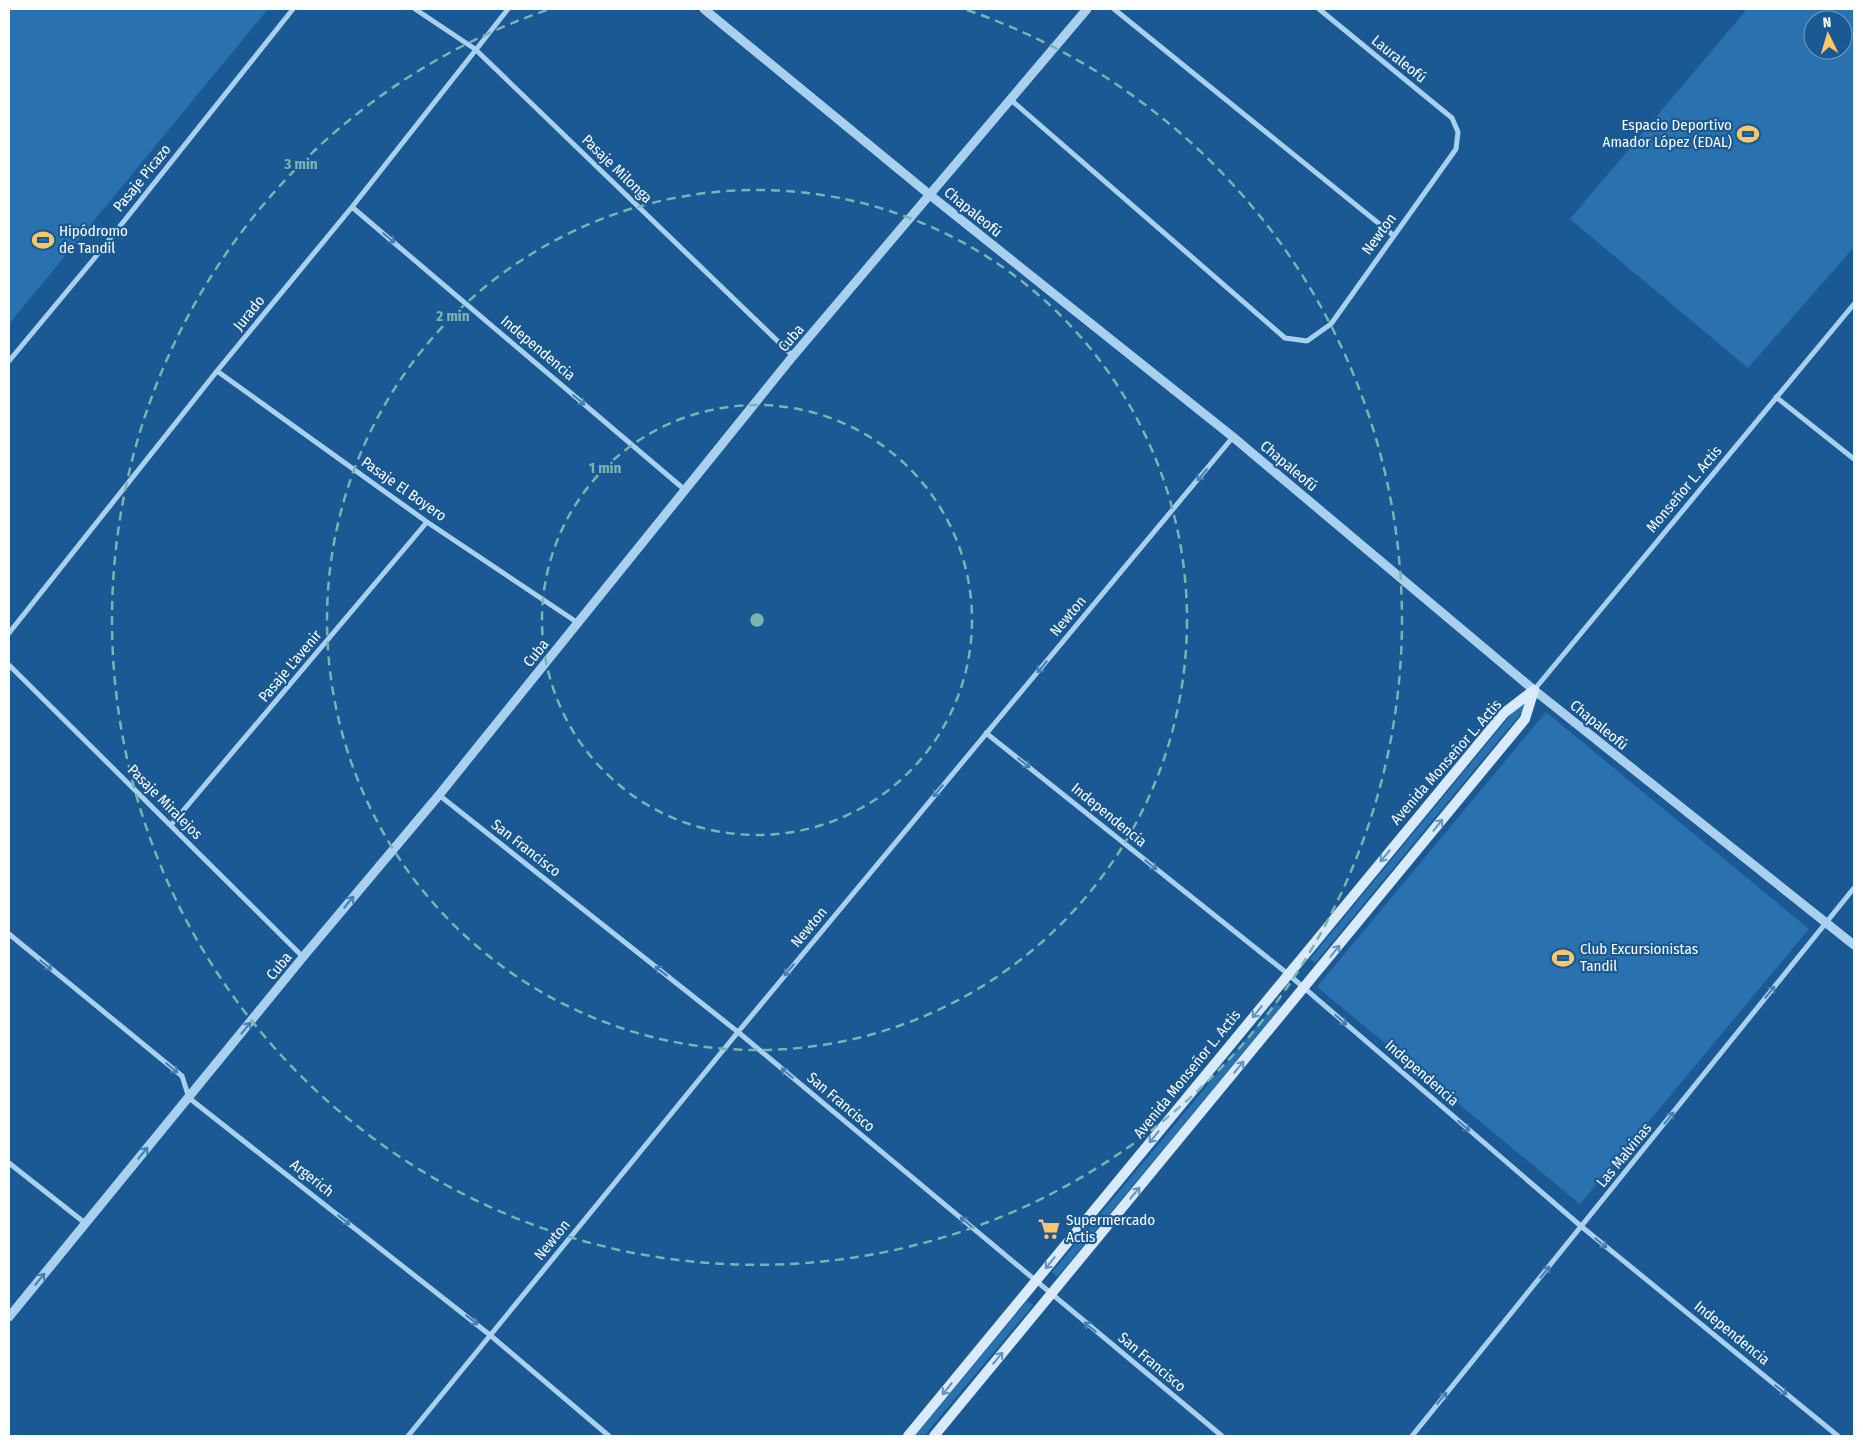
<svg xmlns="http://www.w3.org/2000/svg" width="1863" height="1445" viewBox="0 0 1863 1445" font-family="'Fira Sans Condensed',sans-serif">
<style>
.green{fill:#2972af;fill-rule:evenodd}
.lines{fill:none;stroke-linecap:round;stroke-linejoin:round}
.minor{stroke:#aad0ef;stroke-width:5}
.tertiary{stroke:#aad0ef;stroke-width:9}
.secondary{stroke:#d8eafb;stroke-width:10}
.oneway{stroke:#457daf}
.oneway2{stroke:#6693bd}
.ring{fill:none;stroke:#7bb4af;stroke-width:2.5;stroke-dasharray:9 6}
.labels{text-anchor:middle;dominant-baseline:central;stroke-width:4.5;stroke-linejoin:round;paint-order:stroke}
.street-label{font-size:15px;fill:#fff;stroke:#1a5993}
.poi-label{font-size:15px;fill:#fff;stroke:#1a5993;text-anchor:start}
.centre{fill:#7bb4af;stroke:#1a5993;stroke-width:2.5}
.ring-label{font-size:15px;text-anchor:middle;font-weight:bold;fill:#7bb4af;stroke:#1a5993;stroke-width:4.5;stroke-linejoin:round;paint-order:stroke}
</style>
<rect width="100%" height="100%" fill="#1a5993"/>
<path class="green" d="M 9,9 L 268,9 L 9,324 Z
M 1747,9 L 1854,9 L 1854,247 L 1748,368 L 1570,219 ZM 1813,20 L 1843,20 L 1843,50 L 1813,50 Z
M 1521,702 L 1527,706 L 1315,963 L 1310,959 Z
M 1546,712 L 1809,929 L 1580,1204 L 1317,987 Z
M 1276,1003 L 1281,1007 L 1057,1277 L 1052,1272 Z
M 1027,1301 L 1033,1305 L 924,1436 L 915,1436 Z"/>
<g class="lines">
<path class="minor" d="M 415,9 L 475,49 L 793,356
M 1114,9 L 1393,235
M 1010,99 L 1285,338 L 1307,341 L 1331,324 L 1456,149 L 1458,132 L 1452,118 L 1319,9
M 352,207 L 685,490
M 9,361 L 93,260 L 293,9
M 217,371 L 427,522 L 578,623
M 1776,397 L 1854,459
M 9,633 L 217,371 L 352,207 L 508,9
M 9,665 L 303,957
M 1534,690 L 1854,304
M 986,733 L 1288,974 L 1582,1227 L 1838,1436
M 439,795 L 738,1032 L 1222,1436
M 171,825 L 427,522
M 9,934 L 182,1076 L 189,1098 L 490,1335 L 609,1436
M 9,1163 L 85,1223
M 408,1436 L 738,1032 L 1233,437
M 1412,1436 L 1854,888"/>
<path class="tertiary" d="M 704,9 L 930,195 L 1233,437 L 1534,690 L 1854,945
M 9,1317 L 303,957 L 439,795 L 793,356 L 1087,9"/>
<path class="secondary" d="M 908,1436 L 1504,713 L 1534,690
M 934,1436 L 1525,719 L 1534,690"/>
</g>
<defs><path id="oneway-shaft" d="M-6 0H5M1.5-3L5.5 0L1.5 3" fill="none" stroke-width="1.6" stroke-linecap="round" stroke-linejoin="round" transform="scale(1.25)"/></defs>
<g class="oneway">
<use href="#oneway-shaft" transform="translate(389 238) rotate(40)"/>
<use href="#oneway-shaft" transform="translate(579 400) rotate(40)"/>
<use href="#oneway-shaft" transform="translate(1202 475) rotate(130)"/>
<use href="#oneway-shaft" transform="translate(1042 667) rotate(130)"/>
<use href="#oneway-shaft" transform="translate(1024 763) rotate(39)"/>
<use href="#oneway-shaft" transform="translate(938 791) rotate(130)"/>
<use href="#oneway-shaft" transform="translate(1151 865) rotate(39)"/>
<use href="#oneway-shaft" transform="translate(349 902) rotate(-50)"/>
<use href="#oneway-shaft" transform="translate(46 965) rotate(40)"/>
<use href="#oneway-shaft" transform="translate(789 970) rotate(130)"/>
<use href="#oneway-shaft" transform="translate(661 971) rotate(-142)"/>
<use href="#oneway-shaft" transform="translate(1770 992) rotate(-51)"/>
<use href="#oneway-shaft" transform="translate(1341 1020) rotate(41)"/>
<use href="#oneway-shaft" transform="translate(246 1028) rotate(-51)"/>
<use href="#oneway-shaft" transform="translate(172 1068) rotate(40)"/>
<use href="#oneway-shaft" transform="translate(787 1073) rotate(-140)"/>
<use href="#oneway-shaft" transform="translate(1669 1118) rotate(-51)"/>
<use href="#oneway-shaft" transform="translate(1464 1126) rotate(41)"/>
<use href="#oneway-shaft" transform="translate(143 1153) rotate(-50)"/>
<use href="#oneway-shaft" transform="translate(344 1220) rotate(38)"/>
<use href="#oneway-shaft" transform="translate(966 1222) rotate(-140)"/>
<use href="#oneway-shaft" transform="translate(1601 1243) rotate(39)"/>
<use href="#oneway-shaft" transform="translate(1545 1272) rotate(-51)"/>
<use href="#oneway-shaft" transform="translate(40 1279) rotate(-51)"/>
<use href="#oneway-shaft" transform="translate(472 1320) rotate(38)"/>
<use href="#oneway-shaft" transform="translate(1090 1327) rotate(-140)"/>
<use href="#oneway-shaft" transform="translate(1781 1390) rotate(39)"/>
<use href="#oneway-shaft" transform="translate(1442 1398) rotate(-51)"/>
</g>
<g class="oneway2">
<use href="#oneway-shaft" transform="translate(1438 825) rotate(-51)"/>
<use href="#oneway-shaft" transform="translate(1385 856) rotate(130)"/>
<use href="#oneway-shaft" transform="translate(1335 951) rotate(-51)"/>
<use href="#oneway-shaft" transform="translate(1257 1012) rotate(129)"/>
<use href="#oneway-shaft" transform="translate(1239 1067) rotate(-50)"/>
<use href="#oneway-shaft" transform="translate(1154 1137) rotate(129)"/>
<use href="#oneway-shaft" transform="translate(1135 1193) rotate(-50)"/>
<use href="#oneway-shaft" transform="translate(1050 1263) rotate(129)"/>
<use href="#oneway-shaft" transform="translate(998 1358) rotate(-50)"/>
<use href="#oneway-shaft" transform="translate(947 1389) rotate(129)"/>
</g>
<g class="ring">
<circle cx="757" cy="620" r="215"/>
<circle cx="757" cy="620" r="430"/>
<path d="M967 10A645 645 0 1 1 547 10"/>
</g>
<defs>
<g id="stadium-bare" transform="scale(1.725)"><path d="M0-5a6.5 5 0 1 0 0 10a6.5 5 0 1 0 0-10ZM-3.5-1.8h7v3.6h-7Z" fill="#ffc669" stroke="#1a5993" stroke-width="2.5" paint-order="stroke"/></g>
<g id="supermarket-bare" transform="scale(1.725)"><path d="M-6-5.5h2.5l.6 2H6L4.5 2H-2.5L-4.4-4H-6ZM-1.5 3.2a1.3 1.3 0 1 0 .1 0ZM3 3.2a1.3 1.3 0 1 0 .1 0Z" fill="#ffc669" stroke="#1a5993" stroke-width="2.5" paint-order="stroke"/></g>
</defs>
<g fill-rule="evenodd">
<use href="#stadium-bare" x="1748" y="134"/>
<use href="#stadium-bare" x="43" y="240"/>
<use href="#stadium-bare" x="1563" y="958"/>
<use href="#supermarket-bare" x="1049" y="1229"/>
</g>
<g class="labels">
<g class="street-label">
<text transform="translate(1399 59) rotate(39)">Lauraleofú</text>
<text transform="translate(617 169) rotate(44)">Pasaje Milonga</text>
<text transform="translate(142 178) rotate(-51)">Pasaje Picazo</text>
<text transform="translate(973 212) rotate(39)">Chapaleofú</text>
<text transform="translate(1379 234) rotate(-54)">Newton</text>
<text transform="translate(249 313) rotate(-51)">Jurado</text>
<text transform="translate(791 338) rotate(-50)">Cuba</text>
<text transform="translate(538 348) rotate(40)">Independencia</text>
<text transform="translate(1289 466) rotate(40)">Chapaleofú</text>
<text transform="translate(404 489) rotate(35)">Pasaje El Boyero</text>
<text transform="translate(1684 489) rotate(-50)">Monseñor L. Actis</text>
<text transform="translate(1068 616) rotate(-50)">Newton</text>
<text transform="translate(536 653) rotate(-51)">Cuba</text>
<text transform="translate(290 666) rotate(-50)">Pasaje L'avenir</text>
<text transform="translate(1599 725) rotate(39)">Chapaleofú</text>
<text transform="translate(1446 762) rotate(-49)">Avenida Monseñor L. Actis</text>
<text transform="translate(165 802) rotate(45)">Pasaje Miralejos</text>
<text transform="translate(1109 815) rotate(39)">Independencia</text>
<text transform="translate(526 848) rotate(38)">San Francisco</text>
<text transform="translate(809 927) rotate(-50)">Newton</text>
<text transform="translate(279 966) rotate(-51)">Cuba</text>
<text transform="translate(1422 1073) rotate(41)">Independencia</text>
<text transform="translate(1187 1074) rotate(-51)">Avenida Monseñor L. Actis</text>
<text transform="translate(841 1102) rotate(40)">San Francisco</text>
<text transform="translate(1624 1155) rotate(-51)">Las Malvinas</text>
<text transform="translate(312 1178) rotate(38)">Argerich</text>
<text transform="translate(552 1240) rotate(-51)">Newton</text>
<text transform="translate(1732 1333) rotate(39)">Independencia</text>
<text transform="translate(1152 1362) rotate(40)">San Francisco</text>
</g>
<g class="poi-label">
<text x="1732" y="125" text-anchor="end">Espacio Deportivo<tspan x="1732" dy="17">Amador López (EDAL)</tspan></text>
<text x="59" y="231">Hipódromo<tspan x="59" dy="17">de Tandil</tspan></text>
<text x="1580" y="949">Club Excursionistas<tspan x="1580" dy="17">Tandil</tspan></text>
<text x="1066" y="1220">Supermercado<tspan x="1066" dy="17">Actis</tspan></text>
</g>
</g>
<circle cx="757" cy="620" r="8" class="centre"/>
<g class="ring-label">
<text x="301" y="169">3 min</text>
<text x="453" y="321">2 min</text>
<text x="605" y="473">1 min</text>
</g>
<rect width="1863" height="1445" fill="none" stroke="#ffffff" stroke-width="20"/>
<g transform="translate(1828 35) rotate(355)"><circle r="24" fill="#1a5993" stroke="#769bbe"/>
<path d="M0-4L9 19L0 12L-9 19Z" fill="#ffc669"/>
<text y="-8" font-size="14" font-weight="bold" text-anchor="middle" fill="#ffffff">N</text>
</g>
</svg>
